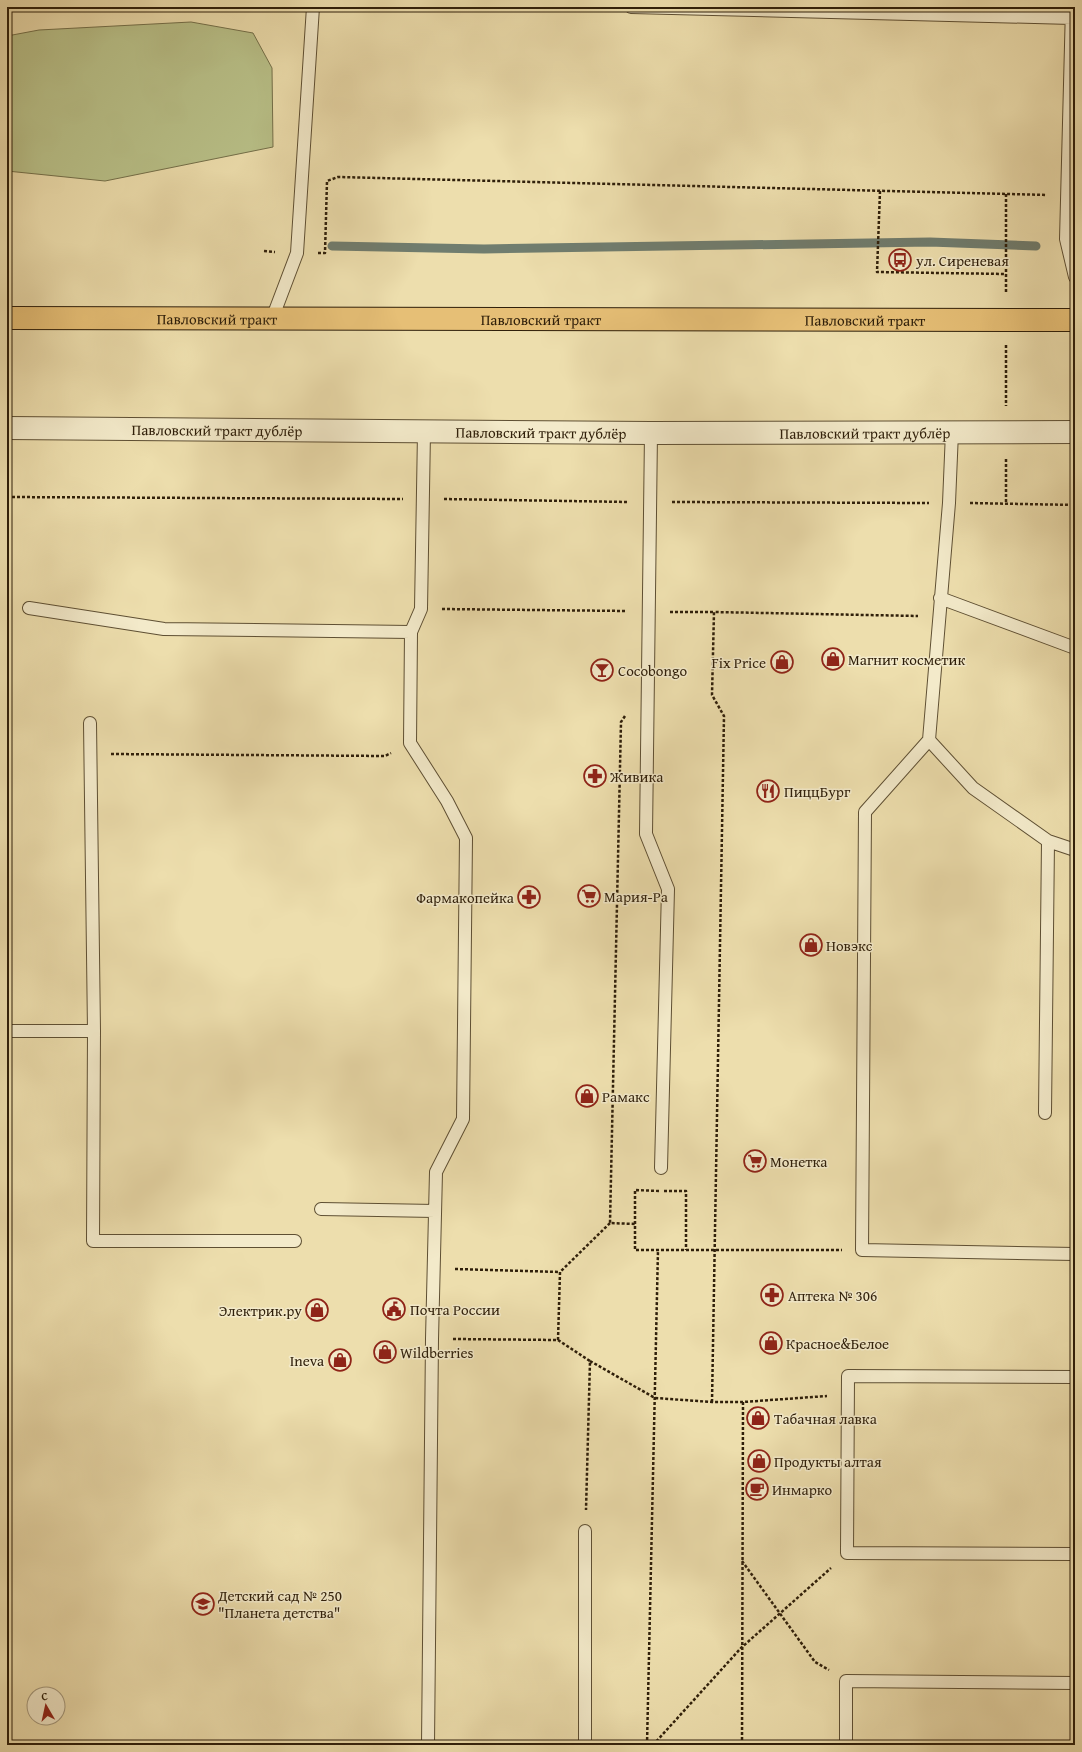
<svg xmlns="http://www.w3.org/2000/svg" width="1082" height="1752" viewBox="0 0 1082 1752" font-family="'Gentium Book Plus',serif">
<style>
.green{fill:#b9c189;stroke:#74704a}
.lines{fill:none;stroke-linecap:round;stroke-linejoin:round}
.stream{stroke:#707d6f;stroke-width:9}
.lane-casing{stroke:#5e4f33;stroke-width:14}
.street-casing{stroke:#5e4f33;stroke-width:24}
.primary-casing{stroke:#2f1f0a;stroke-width:24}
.path{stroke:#2f1f0a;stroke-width:2.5;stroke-dasharray:3 2;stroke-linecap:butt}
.lane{stroke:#f3eaca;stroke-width:12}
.street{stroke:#f3eaca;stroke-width:22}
.primary{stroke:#e6bf76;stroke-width:22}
.labels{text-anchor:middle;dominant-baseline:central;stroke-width:3;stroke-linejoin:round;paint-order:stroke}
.poi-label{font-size:15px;fill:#2f1f0a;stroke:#f3eaca;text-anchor:start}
.street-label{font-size:15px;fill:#2f1f0a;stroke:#f3eaca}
</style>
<rect width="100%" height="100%" fill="#eddead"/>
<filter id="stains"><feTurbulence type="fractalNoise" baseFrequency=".005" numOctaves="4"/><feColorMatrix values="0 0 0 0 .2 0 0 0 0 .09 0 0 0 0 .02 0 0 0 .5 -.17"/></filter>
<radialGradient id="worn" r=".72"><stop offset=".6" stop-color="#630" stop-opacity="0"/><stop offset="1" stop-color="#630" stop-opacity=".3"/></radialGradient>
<path class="green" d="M 191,22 L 253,33 L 272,68 L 273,147 L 105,181 L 7,171 L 7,36 L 39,30 Z"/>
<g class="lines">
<path class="stream" d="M 332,246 L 484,249 L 930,242 L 1036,246"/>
<g class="lane-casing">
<path id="lane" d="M 631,7 L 1072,18
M 1072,7 L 1066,239 L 1075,277
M 272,319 L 297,253 L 313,7
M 424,432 L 421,609 L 411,632 L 410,743 L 447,801 L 466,838 L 463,1119 L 436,1172 L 432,1339 L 428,1745
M 952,432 L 949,503 L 929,740 L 973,788 L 1048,841 L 1075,850
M 651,433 L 646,834 L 668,889 L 661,1168
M 940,598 L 1075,648
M 29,608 L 164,629 L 411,632
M 90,723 L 94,1031
M 929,740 L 865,812 L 862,1250 L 1075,1254
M 7,1031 L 94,1031 L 93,1241 L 295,1241
M 1045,1113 L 1048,841
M 321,1209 L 435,1211
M 1075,1377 L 848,1376 L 847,1553 L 1075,1554
M 585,1745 L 585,1531
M 846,1745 L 846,1681 L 1075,1683"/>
</g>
<g class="street-casing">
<g id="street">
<path id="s1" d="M 7,428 L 651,433 L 1075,432"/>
</g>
</g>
<g class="primary-casing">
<g id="primary">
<path id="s2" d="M 7,318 L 1075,320"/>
</g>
</g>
<path class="path" d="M 880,191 L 877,272 L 1006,274
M 1006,194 L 1006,294
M 264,251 L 275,252
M 318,253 L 325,253 L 327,181 L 338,177 L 1047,195
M 1006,345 L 1006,406
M 1006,459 L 1006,503
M 7,497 L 403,499
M 444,499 L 629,502
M 672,502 L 929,503
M 970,503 L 1075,505
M 442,609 L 627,611
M 670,612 L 714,612
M 625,716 L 621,722 L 610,1223 L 635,1224
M 111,754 L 385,756 L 391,753
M 659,1191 L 635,1190 L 635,1250 L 842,1250
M 664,1191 L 686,1191 L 686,1250
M 455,1269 L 560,1272
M 453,1339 L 558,1340 L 590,1361 L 586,1510
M 558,1340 L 560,1272 L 610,1223
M 590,1361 L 655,1398 L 712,1402 L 743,1402 L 827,1396
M 712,1402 L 724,716 L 712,695 L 714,612 L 918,616
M 742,1561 L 815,1662 L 829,1670
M 647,1745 L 658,1250
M 653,1745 L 741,1648 L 831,1568
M 742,1745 L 743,1402"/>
<use href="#lane" class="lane"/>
<use href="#street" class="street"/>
<use href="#primary" class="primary"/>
</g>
<defs>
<g id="bus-ring" transform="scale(1.15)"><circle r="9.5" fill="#f3eaca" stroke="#8f2418" stroke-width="1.5"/><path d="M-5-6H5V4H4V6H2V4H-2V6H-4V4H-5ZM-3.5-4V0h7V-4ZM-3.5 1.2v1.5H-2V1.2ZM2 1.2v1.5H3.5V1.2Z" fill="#8f2418"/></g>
<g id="shop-ring" transform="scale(1.15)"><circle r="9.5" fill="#f3eaca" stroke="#8f2418" stroke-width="1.5"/><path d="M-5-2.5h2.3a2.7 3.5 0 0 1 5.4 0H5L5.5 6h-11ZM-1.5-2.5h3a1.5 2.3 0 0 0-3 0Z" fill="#8f2418"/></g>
<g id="bar-ring" transform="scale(1.15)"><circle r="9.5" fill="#f3eaca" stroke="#8f2418" stroke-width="1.5"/><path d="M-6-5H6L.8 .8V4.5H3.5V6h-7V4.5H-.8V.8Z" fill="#8f2418"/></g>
<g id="pharmacy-ring" transform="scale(1.15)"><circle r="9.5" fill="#f3eaca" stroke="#8f2418" stroke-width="1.5"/><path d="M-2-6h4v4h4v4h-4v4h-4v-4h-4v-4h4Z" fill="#8f2418"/></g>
<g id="restaurant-ring" transform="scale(1.15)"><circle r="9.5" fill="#f3eaca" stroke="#8f2418" stroke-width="1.5"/><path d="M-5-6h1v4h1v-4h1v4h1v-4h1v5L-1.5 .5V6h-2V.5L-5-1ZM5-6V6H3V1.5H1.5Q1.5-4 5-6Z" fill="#8f2418"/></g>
<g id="supermarket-ring" transform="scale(1.15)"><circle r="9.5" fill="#f3eaca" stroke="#8f2418" stroke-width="1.5"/><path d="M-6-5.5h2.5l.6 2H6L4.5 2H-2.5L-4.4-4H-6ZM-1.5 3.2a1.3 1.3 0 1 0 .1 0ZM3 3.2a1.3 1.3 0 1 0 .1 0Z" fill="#8f2418"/></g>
<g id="civic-ring" transform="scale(1.15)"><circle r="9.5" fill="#f3eaca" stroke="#8f2418" stroke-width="1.5"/><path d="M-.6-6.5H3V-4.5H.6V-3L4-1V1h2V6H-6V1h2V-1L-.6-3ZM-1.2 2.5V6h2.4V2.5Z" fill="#8f2418"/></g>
<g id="cafe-ring" transform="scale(1.15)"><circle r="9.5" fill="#f3eaca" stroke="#8f2418" stroke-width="1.5"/><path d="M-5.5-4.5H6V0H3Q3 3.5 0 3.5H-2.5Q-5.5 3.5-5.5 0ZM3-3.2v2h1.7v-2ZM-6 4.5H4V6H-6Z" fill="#8f2418"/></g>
<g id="school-ring" transform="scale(1.15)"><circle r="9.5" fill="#f3eaca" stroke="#8f2418" stroke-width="1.5"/><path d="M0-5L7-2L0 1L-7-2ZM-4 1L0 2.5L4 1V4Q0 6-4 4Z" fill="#8f2418"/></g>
</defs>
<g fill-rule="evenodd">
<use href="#bus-ring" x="900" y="260"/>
<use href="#shop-ring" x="833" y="659"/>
<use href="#shop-ring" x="782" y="662"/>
<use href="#bar-ring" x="602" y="670"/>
<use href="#pharmacy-ring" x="595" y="776"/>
<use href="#restaurant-ring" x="768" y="791"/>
<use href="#supermarket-ring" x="589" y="896"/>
<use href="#pharmacy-ring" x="529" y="897"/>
<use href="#shop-ring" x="811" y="945"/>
<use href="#shop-ring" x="587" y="1096"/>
<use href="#supermarket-ring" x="755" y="1161"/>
<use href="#pharmacy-ring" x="772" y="1295"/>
<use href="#civic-ring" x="394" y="1309"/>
<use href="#shop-ring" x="317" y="1310"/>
<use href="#shop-ring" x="771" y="1343"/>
<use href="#shop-ring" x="385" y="1352"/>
<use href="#shop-ring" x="340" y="1360"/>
<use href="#shop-ring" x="758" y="1418"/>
<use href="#shop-ring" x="759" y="1461"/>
<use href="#cafe-ring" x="757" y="1489"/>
<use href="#school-ring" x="203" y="1604"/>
</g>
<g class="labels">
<g class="poi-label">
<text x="916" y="260">ул. Сиреневая</text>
<text x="848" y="659">Магнит косметик</text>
<text x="766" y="662" text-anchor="end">Fix Price</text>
<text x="618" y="670">Cocobongo</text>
<text x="610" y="776">Живика</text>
<text x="784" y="791">ПиццБург</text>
<text x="604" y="896">Мария-Ра</text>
<text x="514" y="897" text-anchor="end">Фармакопейка</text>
<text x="826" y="945">Новэкс</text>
<text x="602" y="1096">Рамакс</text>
<text x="770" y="1161">Монетка</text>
<text x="788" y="1295">Аптека № 306</text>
<text x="410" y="1309">Почта России</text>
<text x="302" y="1310" text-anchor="end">Электрик.ру</text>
<text x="786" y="1343">Красное&amp;Белое</text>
<text x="400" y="1352">Wildberries</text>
<text x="324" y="1360" text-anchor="end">Ineva</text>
<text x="774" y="1418">Табачная лавка</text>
<text x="774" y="1461">Продукты алтая</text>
<text x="772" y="1489">Инмарко</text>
<text x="218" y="1595">Детский сад № 250<tspan x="218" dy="17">"Планета детства"</tspan></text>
</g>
<g class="street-label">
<text stroke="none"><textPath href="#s2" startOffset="210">Павловский тракт</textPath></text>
<text stroke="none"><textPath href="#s2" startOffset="534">Павловский тракт</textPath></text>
<text stroke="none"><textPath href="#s2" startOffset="858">Павловский тракт</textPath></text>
<text stroke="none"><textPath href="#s1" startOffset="210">Павловский тракт дублёр</textPath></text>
<text stroke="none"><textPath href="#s1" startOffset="534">Павловский тракт дублёр</textPath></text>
<text stroke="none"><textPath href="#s1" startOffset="858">Павловский тракт дублёр</textPath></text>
</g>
</g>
<rect width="1082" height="1752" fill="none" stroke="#eddead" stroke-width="24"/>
<rect x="8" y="8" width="1066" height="1736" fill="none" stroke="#2f1f0a" stroke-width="2"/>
<rect x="12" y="12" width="1058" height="1728" fill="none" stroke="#2f1f0a"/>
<g transform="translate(46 1706) rotate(351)"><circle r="19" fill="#f3eaca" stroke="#a5997d"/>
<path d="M0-3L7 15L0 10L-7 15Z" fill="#8f2418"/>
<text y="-6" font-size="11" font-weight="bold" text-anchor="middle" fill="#2f1f0a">С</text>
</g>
<rect width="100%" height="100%" filter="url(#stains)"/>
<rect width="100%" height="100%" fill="url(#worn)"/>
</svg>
